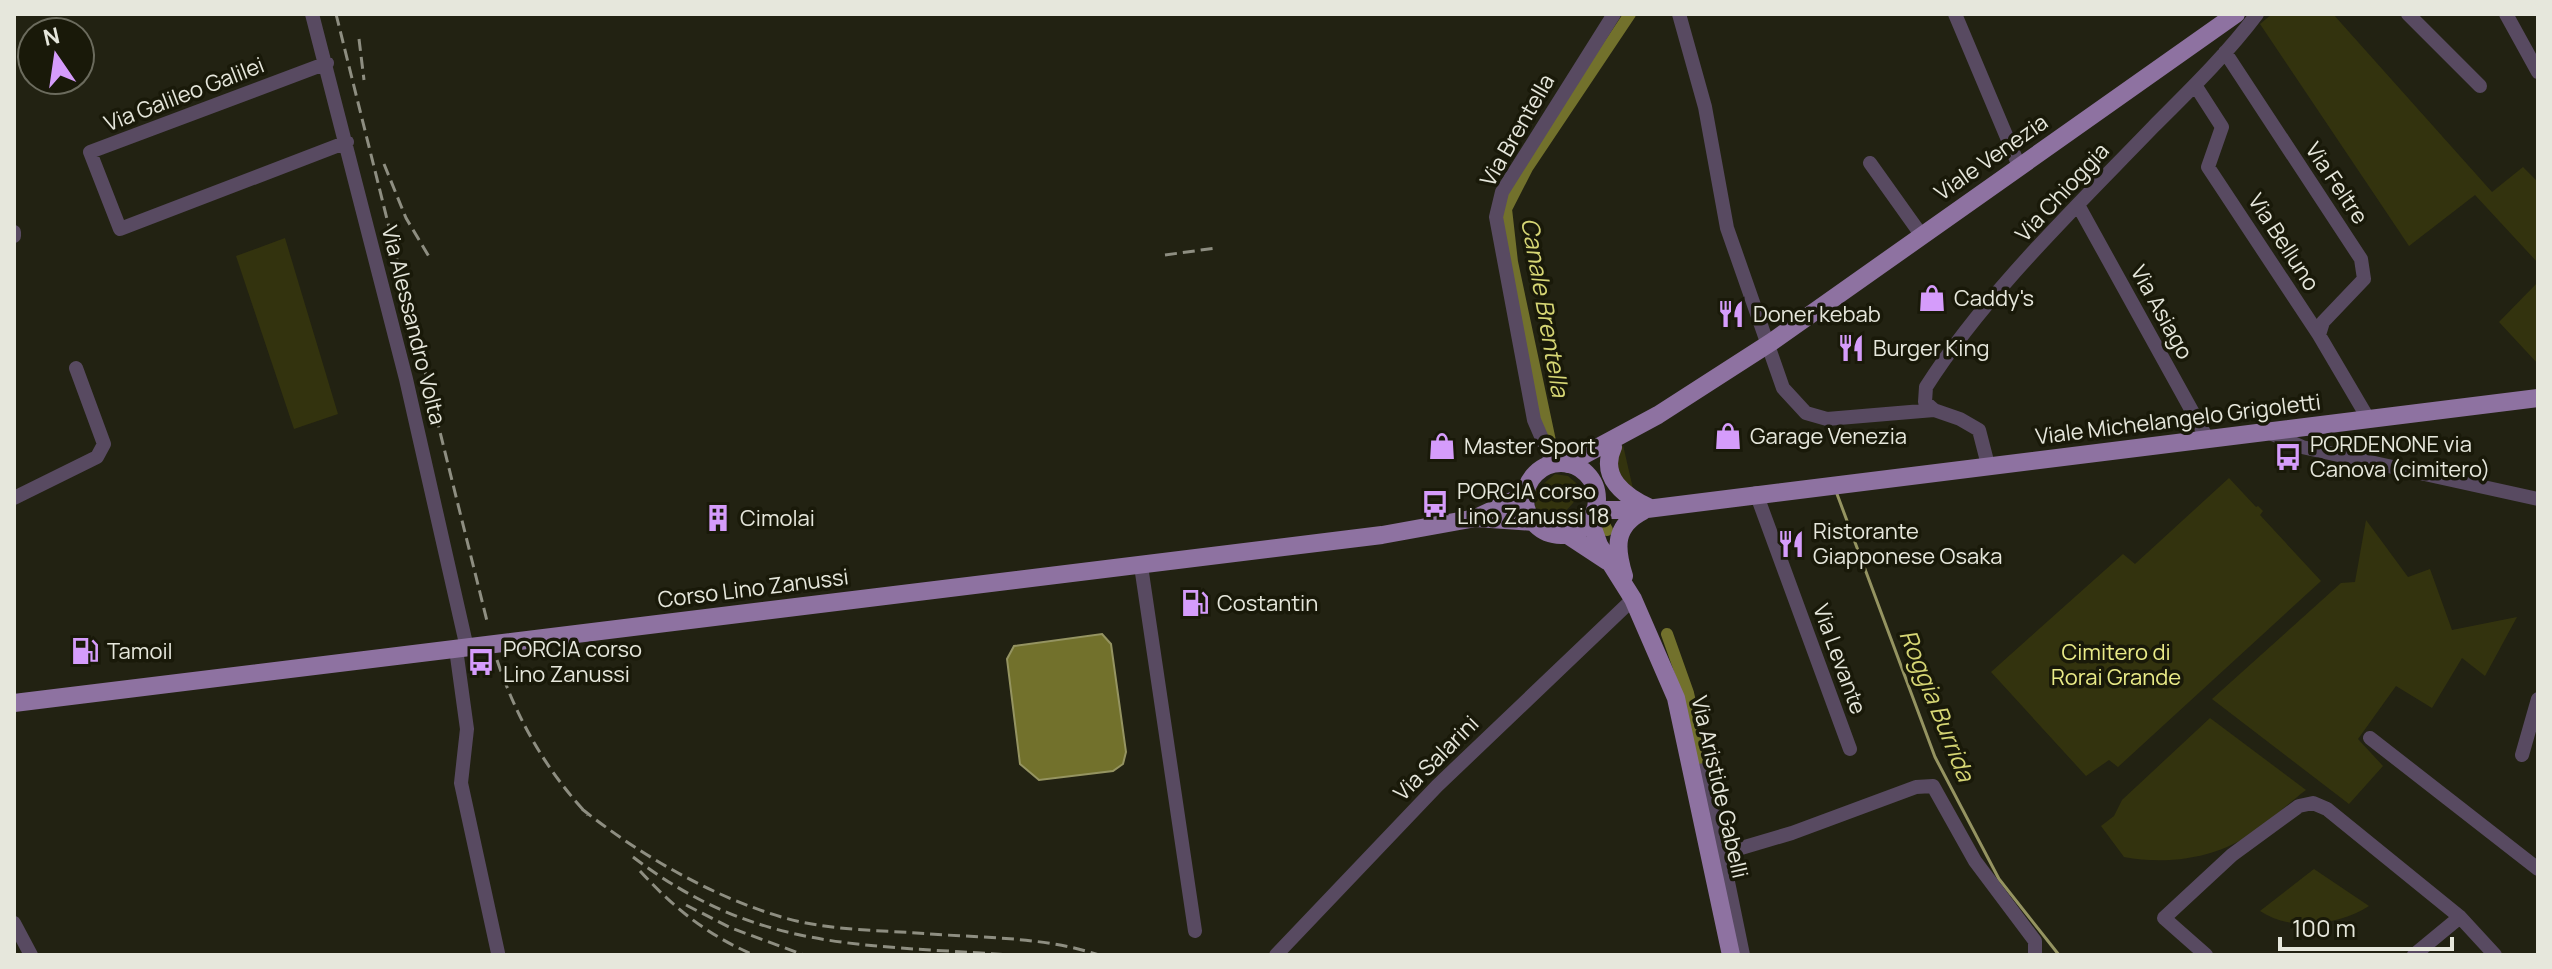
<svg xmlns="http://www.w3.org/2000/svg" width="2552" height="969" viewBox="0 0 2552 969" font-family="Manrope,sans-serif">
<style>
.green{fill:#33330e}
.water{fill:#72712c;stroke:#959461;stroke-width:2}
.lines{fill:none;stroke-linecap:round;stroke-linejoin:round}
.stream{stroke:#959461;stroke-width:3}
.canal{stroke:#72712c;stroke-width:12}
.minor{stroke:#584a61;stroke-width:14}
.major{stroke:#8e72a1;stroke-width:18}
.rail{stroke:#8e8e81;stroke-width:3;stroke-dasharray:12 6;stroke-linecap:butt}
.labels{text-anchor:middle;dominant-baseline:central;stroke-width:7;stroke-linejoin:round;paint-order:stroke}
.street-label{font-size:22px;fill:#e6e7dc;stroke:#191909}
.poi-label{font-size:22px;fill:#e6e7dc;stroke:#191909;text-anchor:start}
.park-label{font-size:22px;fill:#eaeb88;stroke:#191909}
.water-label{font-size:24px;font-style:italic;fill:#d6d674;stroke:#191909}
</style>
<rect width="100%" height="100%" fill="#222212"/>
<path class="green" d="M 2272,14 L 2333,14 L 2492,192 L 2523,167 L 2538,182 L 2538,263 L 2475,195 L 2409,246 L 2260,24 Z
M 285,238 L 338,414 L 294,429 L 236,256 Z
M 2538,282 L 2538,364 L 2499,322 Z
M 1623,445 L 1634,493 L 1626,489 L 1615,460 Z
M 1555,474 L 1568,476 L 1582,488 C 1572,507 1565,516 1543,519 L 1535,509 L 1536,490 Z
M 2229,478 L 2256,507 L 2258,506 L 2263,511 L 2260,515 L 2321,581 L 2118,767 L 2109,760 L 2086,776 L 1991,672 L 2123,554 L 2135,564 Z
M 2366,520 L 2408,577 L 2430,569 L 2452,630 L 2517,617 L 2485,676 L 2462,658 L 2432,708 L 2396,686 L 2358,739 L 2383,766 L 2349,804 L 2212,699 L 2341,583 L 2355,582 Z
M 2210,718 L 2306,790 C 2291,801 2277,815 2262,826 C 2224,857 2171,866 2124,857 L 2101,826 L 2114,816 L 2122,800 Z
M 2314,869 L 2369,906 C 2339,925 2291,932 2260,911 Z"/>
<path class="water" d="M 1102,634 L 1111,644 L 1126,752 L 1123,764 L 1113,771 L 1039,780 L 1020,764 L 1007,659 L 1014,646 Z"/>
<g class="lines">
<path class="stream" d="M 1837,494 L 1935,757 L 1999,879 L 2059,955"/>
<path class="canal" d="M 1550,441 L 1512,262 L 1506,209 L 1527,168 L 1630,14
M 1603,523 L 1607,530
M 1667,634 L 1688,693 L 1704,764"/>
<path class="minor" d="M 312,14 L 406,379 L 467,648
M 1679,14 L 1705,107 L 1727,228 L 1783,388 L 1806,413 L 1827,419 L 1934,410 L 1960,419 L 1979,430 L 1988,465
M 1955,14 L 2019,166
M 2408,14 L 2480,86
M 2506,14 L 2538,72
M 2225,52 L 2361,259 L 2364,279 L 2323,322 L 2319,335
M 327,63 L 90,152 L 120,229 L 347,142
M 2195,85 L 2222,127 L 2208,167 L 2319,335 L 2369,420
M 1870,163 L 1922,236
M 2078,205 L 2208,440
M 14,232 L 14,236
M 1934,410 L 1925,402 L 1926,387 C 1985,294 2077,206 2154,126 C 2190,90 2227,54 2257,14
M 2268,432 L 2302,447 L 2538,499
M 1553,464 L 1534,420 L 1496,217 L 1502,192 L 1614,14
M 1756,493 L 1850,749
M 14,498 L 97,457 L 104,444 L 76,368
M 1141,566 L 1195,931
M 456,649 L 467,729 L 461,783 L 498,953
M 2370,738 L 2538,869
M 2522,755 L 2538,699
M 1694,772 L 1705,770 L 1743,955
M 1721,854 L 1792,833 L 1916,787 L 1933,786 L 1975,861 L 2035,941 L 2035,955
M 14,923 L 31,955
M 1276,955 L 1437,786 L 1633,599
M 2206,955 L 2164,918 L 2232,855 L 2299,806 L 2313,803 L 2327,809 L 2460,917 L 2495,955
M 2414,955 L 2460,917"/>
<path class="major" d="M 1613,447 C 1599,477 1624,496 1650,508
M1525 499a36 36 0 1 1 72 0a36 36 0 1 1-72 0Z
M 1567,464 L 1658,415 L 1773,341 L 2236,14
M 1595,510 L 1639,510 L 2538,398
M 1476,518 L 1534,522
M 1590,520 L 1599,545 L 1633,599 L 1676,698 L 1731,955
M 1566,534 L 1607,561
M 1624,576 C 1615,547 1614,526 1643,511
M 14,703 L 1382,535 L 1476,518 L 1525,495"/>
<path class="rail" d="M 336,14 L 487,621
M 359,39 L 364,80
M 384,164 L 406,218 L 431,260
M 1165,255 L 1216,248
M 497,660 C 517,719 545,769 588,815
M 582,809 C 640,855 712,897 785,918 C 831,931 882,930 930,934 C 987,938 1045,937 1099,955
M 633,857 C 757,952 863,944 1009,955
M 640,871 C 674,908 707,935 754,955
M 686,905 L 731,928 L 804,955"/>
</g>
<defs>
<g id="shop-bare" transform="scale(2.16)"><path d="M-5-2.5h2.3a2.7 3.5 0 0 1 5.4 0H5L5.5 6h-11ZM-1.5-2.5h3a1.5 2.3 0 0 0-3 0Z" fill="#d59cfb" stroke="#191909" stroke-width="2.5" paint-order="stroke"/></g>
<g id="restaurant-bare" transform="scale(2.16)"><path d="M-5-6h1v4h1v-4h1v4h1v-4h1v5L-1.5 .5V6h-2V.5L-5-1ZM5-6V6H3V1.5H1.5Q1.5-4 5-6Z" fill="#d59cfb" stroke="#191909" stroke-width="2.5" paint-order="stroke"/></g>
<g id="bus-bare" transform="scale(2.16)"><path d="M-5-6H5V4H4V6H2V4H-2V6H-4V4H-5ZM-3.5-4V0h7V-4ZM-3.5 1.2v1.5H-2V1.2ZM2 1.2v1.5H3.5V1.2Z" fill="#d59cfb" stroke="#191909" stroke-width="2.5" paint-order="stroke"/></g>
<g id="building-bare" transform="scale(2.16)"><path d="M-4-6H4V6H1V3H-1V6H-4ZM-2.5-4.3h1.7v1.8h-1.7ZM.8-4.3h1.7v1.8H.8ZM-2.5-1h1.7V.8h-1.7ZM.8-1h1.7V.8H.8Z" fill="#d59cfb" stroke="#191909" stroke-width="2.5" paint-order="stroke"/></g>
<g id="fuel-bare" transform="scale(2.16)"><path d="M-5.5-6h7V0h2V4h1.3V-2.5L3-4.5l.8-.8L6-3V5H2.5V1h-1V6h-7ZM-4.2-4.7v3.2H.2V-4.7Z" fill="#d59cfb" stroke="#191909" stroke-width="2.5" paint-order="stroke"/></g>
</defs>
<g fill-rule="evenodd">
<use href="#shop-bare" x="1932" y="298"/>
<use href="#restaurant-bare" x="1731" y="314"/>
<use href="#restaurant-bare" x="1851" y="348"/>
<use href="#shop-bare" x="1728" y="436"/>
<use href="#shop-bare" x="1442" y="446"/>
<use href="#bus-bare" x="2288" y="457"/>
<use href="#bus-bare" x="1435" y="504"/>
<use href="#building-bare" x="718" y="518"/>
<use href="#restaurant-bare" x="1791" y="544"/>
<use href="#fuel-bare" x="1195" y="603"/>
<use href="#fuel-bare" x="85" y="651"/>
<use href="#bus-bare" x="481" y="662"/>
</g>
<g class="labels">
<g class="street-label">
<text transform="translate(184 94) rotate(-21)">Via Galileo Galilei</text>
<text transform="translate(1517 130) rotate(-60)">Via Brentella</text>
<text transform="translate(1991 157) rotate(-35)">Viale Venezia</text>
<text transform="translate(2337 183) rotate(56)">Via Feltre</text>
<text transform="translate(2062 192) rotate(-47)">Via Chioggia</text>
<text transform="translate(2284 242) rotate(57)">Via Belluno</text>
<text transform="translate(2162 312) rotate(61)">Via Asiago</text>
<text transform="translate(414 325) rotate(76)">Via Alessandro Volta</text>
<text transform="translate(2178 419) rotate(-7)">Viale Michelangelo Grigoletti</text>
<text transform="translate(753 588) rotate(-7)">Corso Lino Zanussi</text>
<text transform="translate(1840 659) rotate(70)">Via Levante</text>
<text transform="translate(1436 758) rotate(-45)">Via Salarini</text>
<text transform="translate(1720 787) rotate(77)">Via Aristide Gabelli</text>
</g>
<g class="poi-label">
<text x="1954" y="298">Caddy's</text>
<text x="1753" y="314">Doner kebab</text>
<text x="1873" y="348">Burger King</text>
<text x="1750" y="436">Garage Venezia</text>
<text x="2310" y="444">PORDENONE via<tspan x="2310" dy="25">Canova (cimitero)</tspan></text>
<text x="1464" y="446">Master Sport</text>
<text x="1457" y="491">PORCIA corso<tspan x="1457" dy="25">Lino Zanussi 18</tspan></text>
<text x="740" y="518">Cimolai</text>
<text x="1813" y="531">Ristorante<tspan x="1813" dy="25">Giapponese Osaka</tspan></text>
<text x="1217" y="603">Costantin</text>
<text x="503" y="649">PORCIA corso<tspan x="503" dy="25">Lino Zanussi</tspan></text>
<text x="107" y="651">Tamoil</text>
</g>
<g class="park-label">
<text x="2116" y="652">Cimitero di<tspan x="2116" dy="25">Rorai Grande</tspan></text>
</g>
<g class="water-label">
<text transform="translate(1546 307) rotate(80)">Canale Brentella</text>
<text transform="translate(1938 705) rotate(68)">Roggia Burrida</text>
</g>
</g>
<rect width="2552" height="969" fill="none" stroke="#e6e7dc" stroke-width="32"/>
<g transform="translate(56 56) rotate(347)"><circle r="38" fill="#191909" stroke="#6b6b5d" stroke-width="2"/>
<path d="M0-6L14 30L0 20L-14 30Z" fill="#d59cfb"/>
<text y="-12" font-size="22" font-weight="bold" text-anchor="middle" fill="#e6e7dc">N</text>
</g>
<path d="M2280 937v12h172v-12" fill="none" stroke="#e6e7dc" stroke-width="4"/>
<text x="2292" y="937" font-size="24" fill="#e6e7dc" stroke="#191909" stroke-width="6" paint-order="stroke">100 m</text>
</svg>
